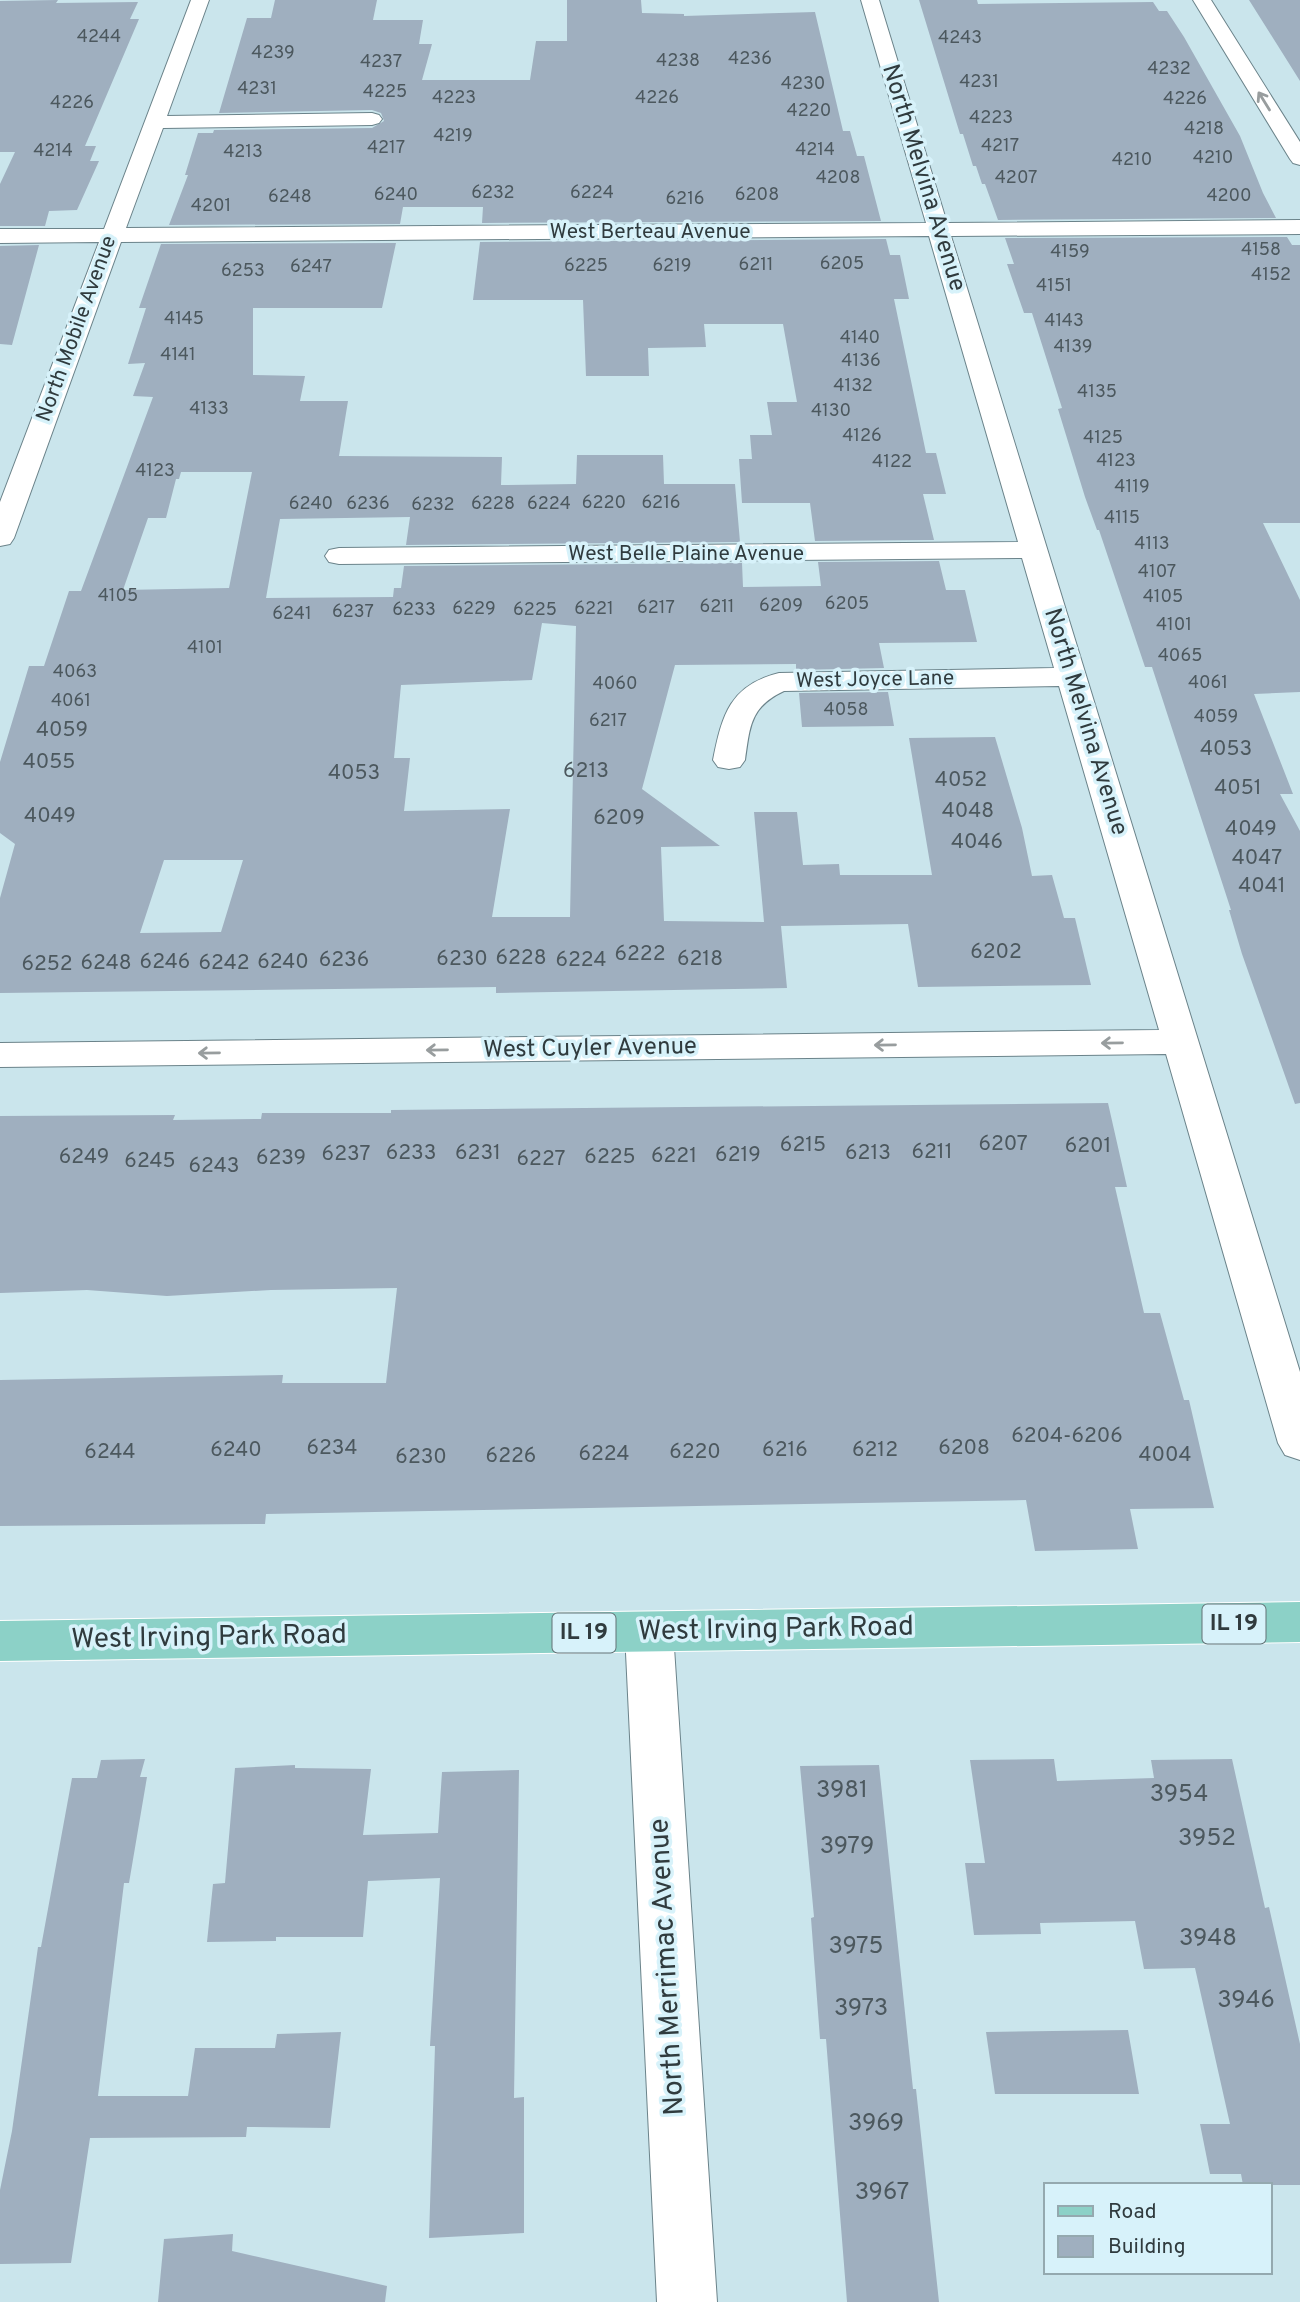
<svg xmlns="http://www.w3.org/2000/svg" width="1300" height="2302" viewBox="0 0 1300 2302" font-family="Overpass,sans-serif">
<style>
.building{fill:#9fafbf;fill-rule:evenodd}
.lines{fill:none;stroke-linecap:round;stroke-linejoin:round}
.minor-casing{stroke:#6b838a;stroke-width:2}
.primary-casing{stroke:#fff;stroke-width:2}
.minor{fill:#fff;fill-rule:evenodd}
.primary{fill:#8cd1c7;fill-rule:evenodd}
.oneway{stroke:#989d9e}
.labels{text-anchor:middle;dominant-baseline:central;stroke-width:7;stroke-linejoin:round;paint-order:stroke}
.far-number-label{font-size:18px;fill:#4c585e}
.far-street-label{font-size:21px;fill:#303b3e;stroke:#d7f2fa}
.number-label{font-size:21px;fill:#4c585e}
.shield{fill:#d7f2fa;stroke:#627276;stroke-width:2}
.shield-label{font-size:23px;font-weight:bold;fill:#303b3e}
.street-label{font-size:24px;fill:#303b3e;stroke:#d7f2fa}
.near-number-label{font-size:24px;fill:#4c585e}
.near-street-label{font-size:28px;fill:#303b3e;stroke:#d7f2fa}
</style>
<rect width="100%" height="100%" fill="#cae5ec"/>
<path class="building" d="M 58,0 L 56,3 L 138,2 L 130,19 L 139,19 L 85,146 L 96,146 L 90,161 L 99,161 L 77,210 L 49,211 L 45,226 L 0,226 L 0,184 L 15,152 L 0,152 L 0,1 Z
M 275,0 L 377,0 L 373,20 L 423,20 L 419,44 L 432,44 L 422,80 L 530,80 L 536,41 L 567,41 L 567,0 L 641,0 L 642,13 L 684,14 L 684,16 L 815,12 L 843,131 L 850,131 L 857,156 L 864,156 L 881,221 L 482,223 L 483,207 L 403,207 L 400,224 L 169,225 L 188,175 L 185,175 L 198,133 L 213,133 L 214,130 L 372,128 L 384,121 L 381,113 L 372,110 L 219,113 L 247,18 L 271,18 Z
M 919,0 L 977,0 L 978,4 L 1153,2 L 1159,11 L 1167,11 L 1184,37 L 1240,136 L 1263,193 L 1276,218 L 998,220 L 985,184 L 982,184 L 976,166 L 973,166 L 963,134 L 960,134 Z
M 1249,0 L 1300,0 L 1300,81 Z
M 1287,237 L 1292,245 L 1300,245 L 1300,523 L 1263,523 L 1300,600 L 1300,692 L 1254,694 L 1293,794 L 1280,794 L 1300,831 L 1300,1103 L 1295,1104 L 1242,954 L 1229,910 L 1231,910 L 1152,667 L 1145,667 L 1099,530 L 1097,530 L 1085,497 L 1058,409 L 1062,408 L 1032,313 L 1024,313 L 1007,264 L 1014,264 L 1005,238 Z
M 886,239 L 890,255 L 900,255 L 909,299 L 894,299 L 926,453 L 936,453 L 946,494 L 923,494 L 934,540 L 815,541 L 810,503 L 742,503 L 739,459 L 752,459 L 750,435 L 772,435 L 767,402 L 797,402 L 783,324 L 704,324 L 706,347 L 648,348 L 649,376 L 586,376 L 583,300 L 473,300 L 480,242 Z
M 396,243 L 382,308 L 253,308 L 253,375 L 305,376 L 300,401 L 348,401 L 339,456 L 502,457 L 501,485 L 576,484 L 577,455 L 663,455 L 664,484 L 735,484 L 740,542 L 406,545 L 410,517 L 280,519 L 266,598 L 393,597 L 394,588 L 401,588 L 404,566 L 742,563 L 743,587 L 821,586 L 818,562 L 939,561 L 946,590 L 965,590 L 977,642 L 879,643 L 884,668 L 796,670 L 796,664 L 675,665 L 642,789 L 720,846 L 661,847 L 664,921 L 764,922 L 754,812 L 797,812 L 803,865 L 839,864 L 840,875 L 932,875 L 909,738 L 995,737 L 1022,828 L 1032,876 L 1052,875 L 1064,918 L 1075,918 L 1091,985 L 918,987 L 908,924 L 781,926 L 787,988 L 496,993 L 496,987 L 0,993 L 0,898 L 15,844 L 0,833 L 0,762 L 29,666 L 44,666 L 69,591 L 81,591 L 153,397 L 133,396 L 145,363 L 128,364 L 146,308 L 139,308 L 161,244 ZM 181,472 L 252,472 L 229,588 L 123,590 L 148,518 L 166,518 L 176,479 L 179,479 ZM 542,623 L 576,626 L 570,917 L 492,917 L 510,809 L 404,811 L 410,758 L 394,758 L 401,685 L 532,680 ZM 164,860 L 243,860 L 221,932 L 140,933 Z
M 39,245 L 12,345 L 0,344 L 0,246 Z
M 888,692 L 894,726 L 802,727 L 799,693 Z
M 1108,1103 L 1127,1187 L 1115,1187 L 1144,1313 L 1160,1313 L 1184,1400 L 1189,1400 L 1214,1508 L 1130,1509 L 1138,1549 L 1035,1551 L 1026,1500 L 266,1514 L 265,1524 L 0,1526 L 0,1380 L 283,1375 L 282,1383 L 386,1383 L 397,1288 L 271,1290 L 167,1296 L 87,1290 L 0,1293 L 0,1116 L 175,1115 L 173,1120 L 261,1119 L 262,1113 L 391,1113 L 391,1110 Z
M 145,1759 L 140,1777 L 147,1777 L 129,1883 L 124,1883 L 98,2096 L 188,2096 L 195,2048 L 275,2048 L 277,2034 L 341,2032 L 330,2128 L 247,2127 L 246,2137 L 90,2138 L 71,2263 L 0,2264 L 0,2190 L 12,2131 L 38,1947 L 41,1947 L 72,1778 L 97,1778 L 101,1760 Z
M 1054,1759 L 1057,1781 L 1154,1778 L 1151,1760 L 1232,1759 L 1265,1908 L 1269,1907 L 1300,2044 L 1300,2185 L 1243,2185 L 1241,2174 L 1210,2174 L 1200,2124 L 1230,2124 L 1195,1968 L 1144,1969 L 1135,1921 L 1040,1923 L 1041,1934 L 974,1935 L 965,1863 L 985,1863 L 970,1760 Z
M 295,1765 L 295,1768 L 371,1769 L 363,1835 L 438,1833 L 442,1772 L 519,1770 L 514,2098 L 524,2097 L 524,2233 L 429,2238 L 435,2046 L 430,2046 L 440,1878 L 368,1881 L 363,1937 L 276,1937 L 276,1941 L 207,1942 L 213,1884 L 225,1883 L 235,1768 Z
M 879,1765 L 913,2089 L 916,2089 L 939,2302 L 847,2302 L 826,2039 L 820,2039 L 811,1918 L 814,1917 L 800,1766 Z
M 1128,2030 L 1139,2094 L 995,2094 L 986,2032 Z
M 233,2234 L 232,2251 L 387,2286 L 385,2302 L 158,2302 L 164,2239 Z"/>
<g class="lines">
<g class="minor-casing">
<path id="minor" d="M 191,0 L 209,0 L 167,116 L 372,113 L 379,115 L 382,119 L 379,123 L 372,125 L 163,128 L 126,228 L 926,223 L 861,0 L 879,0 L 947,223 L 1300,220 L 1300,234 L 951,236 L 1300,1372 L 1300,1460 L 1285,1455 L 1278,1443 L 1166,1054 L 0,1067 L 0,1043 L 1159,1030 L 1059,686 L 784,691 C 750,707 750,726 745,760 L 740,767 L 729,769 L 718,767 L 713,760 C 722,715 730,685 779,673 L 1054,668 L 1022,558 L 339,564 L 329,562 L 325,556 L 329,550 L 339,548 L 1018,542 L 929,236 L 121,242 L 14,538 L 10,544 L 0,546 L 0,502 L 99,242 L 0,243 L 0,229 L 104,229 Z
M 1193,0 L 1211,0 L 1300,142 L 1300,165 L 1293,163 L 1290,159 Z
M 649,1612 L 666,1618 L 673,1632 L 717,2302 L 657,2302 L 625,1632 L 632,1618 Z"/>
</g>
<g class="primary-casing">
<path id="primary" d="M 1300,1602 L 1300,1642 L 0,1661 L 0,1621 Z"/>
</g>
<use href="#minor" class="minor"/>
<use href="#primary" class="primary"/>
</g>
<defs><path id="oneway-shaft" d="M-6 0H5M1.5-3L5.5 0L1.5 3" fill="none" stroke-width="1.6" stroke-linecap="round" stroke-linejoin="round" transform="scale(1.75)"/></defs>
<g class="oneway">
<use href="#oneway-shaft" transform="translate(1264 101) rotate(-122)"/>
<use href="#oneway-shaft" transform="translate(1112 1043) rotate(179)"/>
<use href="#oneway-shaft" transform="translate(885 1045) rotate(179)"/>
<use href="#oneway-shaft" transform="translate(437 1050) rotate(179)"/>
<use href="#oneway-shaft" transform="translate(209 1053) rotate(179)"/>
</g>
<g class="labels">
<g class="far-number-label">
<text x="99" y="37">4244</text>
<text x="960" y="38">4243</text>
<text x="273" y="53">4239</text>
<text x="750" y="59">4236</text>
<text x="678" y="61">4238</text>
<text x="381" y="62">4237</text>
<text x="1169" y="69">4232</text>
<text x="979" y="82">4231</text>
<text x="803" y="84">4230</text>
<text x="257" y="89">4231</text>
<text x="385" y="92">4225</text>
<text x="454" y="98">4223</text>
<text x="657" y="98">4226</text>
<text x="1185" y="99">4226</text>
<text x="72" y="103">4226</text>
<text x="809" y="111">4220</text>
<text x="991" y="118">4223</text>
<text x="1204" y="129">4218</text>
<text x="453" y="136">4219</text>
<text x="1000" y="146">4217</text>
<text x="386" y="148">4217</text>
<text x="815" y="150">4214</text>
<text x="53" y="151">4214</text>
<text x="243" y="152">4213</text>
<text x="1213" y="158">4210</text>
<text x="1132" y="160">4210</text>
<text x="838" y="178">4208</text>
<text x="1016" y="178">4207</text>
<text x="493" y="193">6232</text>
<text x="592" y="193">6224</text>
<text x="396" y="195">6240</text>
<text x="757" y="195">6208</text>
<text x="1229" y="196">4200</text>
<text x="290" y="197">6248</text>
<text x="685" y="199">6216</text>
<text x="211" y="206">4201</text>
<text x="1261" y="250">4158</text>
<text x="1070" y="252">4159</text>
<text x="842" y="264">6205</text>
<text x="756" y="265">6211</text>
<text x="586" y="266">6225</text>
<text x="672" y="266">6219</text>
<text x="311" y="267">6247</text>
<text x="243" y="271">6253</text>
<text x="1271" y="275">4152</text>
<text x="1054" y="286">4151</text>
<text x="184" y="319">4145</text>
<text x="1064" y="321">4143</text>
<text x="860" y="338">4140</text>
<text x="1073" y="347">4139</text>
<text x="178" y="355">4141</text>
<text x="861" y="361">4136</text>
<text x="853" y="386">4132</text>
<text x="1097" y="392">4135</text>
<text x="209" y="409">4133</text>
<text x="831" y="411">4130</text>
<text x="862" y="436">4126</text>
<text x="1103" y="438">4125</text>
<text x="1116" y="461">4123</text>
<text x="892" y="462">4122</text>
<text x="155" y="471">4123</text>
<text x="1132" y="487">4119</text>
<text x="604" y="503">6220</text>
<text x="661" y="503">6216</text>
<text x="311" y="504">6240</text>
<text x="368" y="504">6236</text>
<text x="493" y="504">6228</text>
<text x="549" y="504">6224</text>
<text x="433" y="505">6232</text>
<text x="1122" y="518">4115</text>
<text x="1152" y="544">4113</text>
<text x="1157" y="572">4107</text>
<text x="118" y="596">4105</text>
<text x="1163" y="597">4105</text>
<text x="847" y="604">6205</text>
<text x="781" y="606">6209</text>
<text x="717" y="607">6211</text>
<text x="656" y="608">6217</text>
<text x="474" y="609">6229</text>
<text x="594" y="609">6221</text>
<text x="414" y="610">6233</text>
<text x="535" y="610">6225</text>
<text x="353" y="612">6237</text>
<text x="292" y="614">6241</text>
<text x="1174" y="625">4101</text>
<text x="205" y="648">4101</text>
<text x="1180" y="656">4065</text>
<text x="75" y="672">4063</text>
<text x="1208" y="683">4061</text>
<text x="615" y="684">4060</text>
<text x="71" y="701">4061</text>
<text x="846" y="710">4058</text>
<text x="1216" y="717">4059</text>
<text x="608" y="721">6217</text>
</g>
<g class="far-street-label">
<text x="650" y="232">West Berteau Avenue</text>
<text transform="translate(77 329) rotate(-70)">North Mobile Avenue</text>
<text x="686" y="554">West Belle Plaine Avenue</text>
<text transform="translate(875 680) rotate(-1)">West Joyce Lane</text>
</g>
<g class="number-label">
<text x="62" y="730">4059</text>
<text x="1226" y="749">4053</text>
<text x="49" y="762">4055</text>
<text x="586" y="771">6213</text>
<text x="354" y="773">4053</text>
<text x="961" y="780">4052</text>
<text x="1238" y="788">4051</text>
<text x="968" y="811">4048</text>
<text x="50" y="816">4049</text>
<text x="619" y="818">6209</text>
<text x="1251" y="829">4049</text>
<text x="977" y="842">4046</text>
<text x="1257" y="858">4047</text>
<text x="1262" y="886">4041</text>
<text x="996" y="952">6202</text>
<text x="640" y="954">6222</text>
<text x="521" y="958">6228</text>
<text x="462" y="959">6230</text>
<text x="700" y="959">6218</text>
<text x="344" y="960">6236</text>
<text x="581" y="960">6224</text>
<text x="165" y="962">6246</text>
<text x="283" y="962">6240</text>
<text x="106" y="963">6248</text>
<text x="224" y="963">6242</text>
<text x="47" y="964">6252</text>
<text x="1003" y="1144">6207</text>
<text x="803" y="1145">6215</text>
<text x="1088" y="1146">6201</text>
<text x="932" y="1152">6211</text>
<text x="411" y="1153">6233</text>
<text x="478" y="1153">6231</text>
<text x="868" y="1153">6213</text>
<text x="346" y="1154">6237</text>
<text x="738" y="1155">6219</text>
<text x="674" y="1156">6221</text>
<text x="84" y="1157">6249</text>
<text x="610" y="1157">6225</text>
<text x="281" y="1158">6239</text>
<text x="541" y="1159">6227</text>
<text x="150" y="1161">6245</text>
<text x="214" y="1166">6243</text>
<text x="1067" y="1436">6204-6206</text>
<text x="332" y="1448">6234</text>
<text x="964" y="1448">6208</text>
<text x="236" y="1450">6240</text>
<text x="785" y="1450">6216</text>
<text x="875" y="1450">6212</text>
<text x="110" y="1452">6244</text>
<text x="695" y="1452">6220</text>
<text x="604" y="1454">6224</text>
<text x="1165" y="1455">4004</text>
<text x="511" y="1456">6226</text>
<text x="421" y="1457">6230</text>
</g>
<g class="shield">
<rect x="1202.5" y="1604.5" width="63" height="39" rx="5"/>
<rect x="552.5" y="1613.5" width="63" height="39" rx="5"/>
</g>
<g class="shield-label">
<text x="1234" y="1624">IL 19</text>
<text x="584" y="1633">IL 19</text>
</g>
<g class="street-label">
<text transform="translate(923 178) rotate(73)">North Melvina Avenue</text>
<text transform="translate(1085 722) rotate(73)">North Melvina Avenue</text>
<text transform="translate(590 1049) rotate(-1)">West Cuyler Avenue</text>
</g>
<g class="near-number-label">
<text x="842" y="1791">3981</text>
<text x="1179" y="1795">3954</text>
<text x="1207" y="1839">3952</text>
<text x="847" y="1847">3979</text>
<text x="1208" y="1939">3948</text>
<text x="856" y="1947">3975</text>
<text x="1246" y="2001">3946</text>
<text x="861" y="2009">3973</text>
<text x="876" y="2124">3969</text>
<text x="882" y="2193">3967</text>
</g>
<g class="near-street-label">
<text transform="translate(776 1630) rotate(-1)">West Irving Park Road</text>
<text transform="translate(209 1638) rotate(-1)">West Irving Park Road</text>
<text transform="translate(668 1967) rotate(-93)">North Merrimac Avenue</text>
</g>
</g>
<rect x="1044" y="2183" width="228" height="91" fill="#d7f2fa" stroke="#94a9af" stroke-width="2"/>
<rect x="1058" y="2206" width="35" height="10" fill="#8cd1c7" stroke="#94a9af" stroke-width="2"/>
<text x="1108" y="2218" font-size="21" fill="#303b3e">Road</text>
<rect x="1058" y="2236" width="35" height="21" fill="#9fafbf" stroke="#94a9af" stroke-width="2"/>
<text x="1108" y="2253" font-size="21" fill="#303b3e">Building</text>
</svg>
